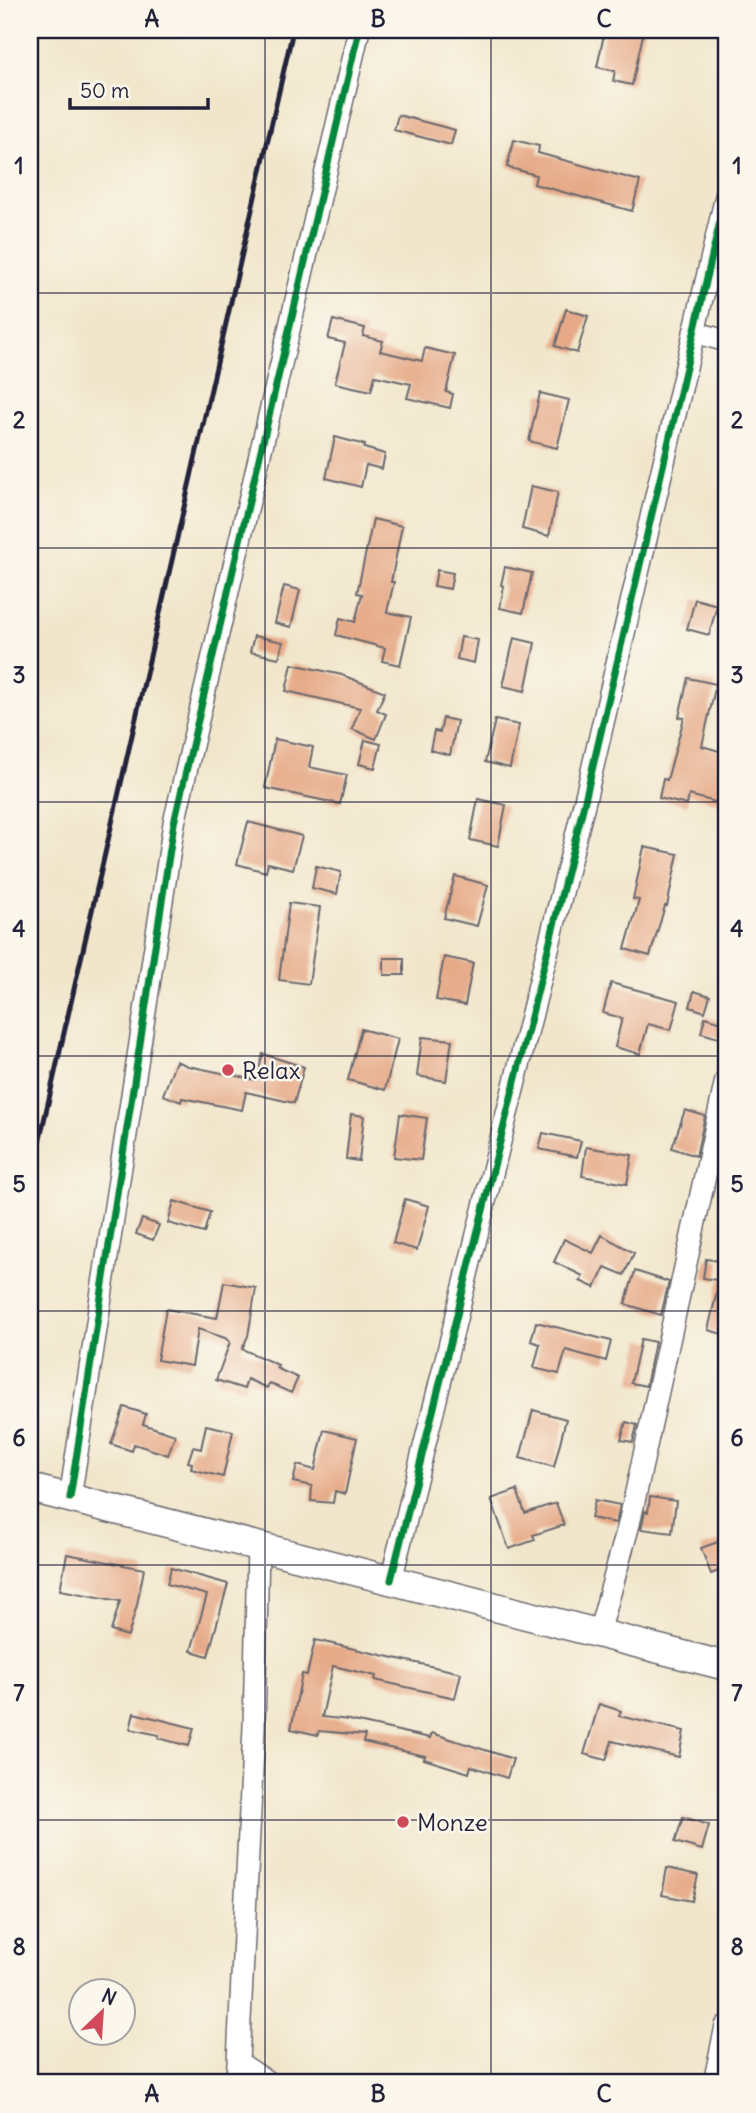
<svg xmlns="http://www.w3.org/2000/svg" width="756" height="2113" viewBox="0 0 756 2113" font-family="Delius,sans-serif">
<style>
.building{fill:#e6aa88}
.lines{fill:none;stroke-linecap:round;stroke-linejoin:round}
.minor-casing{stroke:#6a676d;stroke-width:24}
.tertiary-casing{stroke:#6a676d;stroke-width:31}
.minor{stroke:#fff;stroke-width:21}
.tertiary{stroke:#fff;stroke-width:28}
.rail{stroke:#22223b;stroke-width:5}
.cycleway-casing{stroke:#fbf7ec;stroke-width:11}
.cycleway{stroke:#00873e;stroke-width:7}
.grid{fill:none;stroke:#22223b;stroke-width:2;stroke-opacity:0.55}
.poi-dot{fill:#d1495b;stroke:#fbf7ec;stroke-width:2.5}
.labels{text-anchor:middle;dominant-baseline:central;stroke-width:5;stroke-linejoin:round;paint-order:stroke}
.poi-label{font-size:24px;fill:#22223b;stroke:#fbf7ec;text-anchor:start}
.neatline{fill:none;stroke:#22223b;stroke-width:2.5}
.grid-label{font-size:23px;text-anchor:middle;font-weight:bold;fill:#22223b}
</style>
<rect width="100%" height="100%" fill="#fbf7ec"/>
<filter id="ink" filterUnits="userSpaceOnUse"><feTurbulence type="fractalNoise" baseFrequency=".0143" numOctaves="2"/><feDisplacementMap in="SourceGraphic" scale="14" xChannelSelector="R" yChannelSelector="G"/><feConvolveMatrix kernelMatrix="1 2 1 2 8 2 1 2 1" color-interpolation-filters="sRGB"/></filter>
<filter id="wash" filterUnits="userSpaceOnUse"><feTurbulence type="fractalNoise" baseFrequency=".00686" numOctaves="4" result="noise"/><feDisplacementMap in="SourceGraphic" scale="28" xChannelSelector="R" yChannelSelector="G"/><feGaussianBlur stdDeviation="1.57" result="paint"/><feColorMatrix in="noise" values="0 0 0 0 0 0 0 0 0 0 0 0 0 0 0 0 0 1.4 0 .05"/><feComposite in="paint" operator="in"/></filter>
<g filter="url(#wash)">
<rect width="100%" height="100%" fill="#f1e6cb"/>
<g id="blocks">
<path class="building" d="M 605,30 L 644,30 L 632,85 L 613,81 L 615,71 L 597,67 Z
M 398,115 L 455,130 L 451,145 L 394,130 Z
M 514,140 L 539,146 L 538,153 L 640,181 L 632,211 L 534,184 L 536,175 L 507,167 Z
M 566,309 L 588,316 L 577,353 L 555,346 Z
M 333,320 L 365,328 L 363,336 L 383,341 L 380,351 L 422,361 L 425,348 L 455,355 L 446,392 L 453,394 L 450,408 L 407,398 L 411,384 L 375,376 L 371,391 L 335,383 L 345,343 L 328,339 Z
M 540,393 L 569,400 L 557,448 L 529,441 Z
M 335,437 L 365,445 L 364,448 L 385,454 L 382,469 L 366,465 L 361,487 L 326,478 Z
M 531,486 L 558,492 L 549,536 L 522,529 Z
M 373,519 L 402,526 L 391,582 L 394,582 L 387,612 L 411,617 L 400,665 L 382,661 L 385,648 L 336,635 L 340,618 L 355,622 L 362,594 L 357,593 Z
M 505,567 L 532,573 L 523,613 L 500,608 L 504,586 L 501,585 Z
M 437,570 L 453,573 L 450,589 L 434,586 Z
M 284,586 L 300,590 L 291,627 L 275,623 Z
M 695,599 L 717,605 L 709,635 L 687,629 Z
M 254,636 L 283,642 L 279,658 L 250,652 Z
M 461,637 L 478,640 L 474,663 L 457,659 Z
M 514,638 L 535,643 L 525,691 L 503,686 Z
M 292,664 L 342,675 L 385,692 L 377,710 L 386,714 L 376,739 L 352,729 L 360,708 L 286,691 Z
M 688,678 L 716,684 L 702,746 L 726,753 L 726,791 L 723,804 L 689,795 L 687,805 L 659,798 L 663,779 L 667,780 L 684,718 L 679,717 Z
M 443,718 L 457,721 L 450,755 L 430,750 L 434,731 L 440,732 Z
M 495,720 L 519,725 L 510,768 L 485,762 Z
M 275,739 L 313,747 L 309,767 L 347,775 L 340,804 L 265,788 Z
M 365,740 L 381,744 L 375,768 L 359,764 Z
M 478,799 L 506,805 L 498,846 L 470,840 Z
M 248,822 L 302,836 L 293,869 L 268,863 L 266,872 L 237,864 Z
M 644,847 L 678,854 L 667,906 L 665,906 L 650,956 L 625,949 L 639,900 L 633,899 Z
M 316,866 L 341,872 L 337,894 L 312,888 Z
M 455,876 L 488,885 L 477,926 L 444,918 Z
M 289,903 L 320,907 L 309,984 L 279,980 Z
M 444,957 L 473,963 L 465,1005 L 436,1000 Z
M 384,958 L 404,958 L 404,975 L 384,975 Z
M 611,983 L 679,1001 L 671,1030 L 648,1024 L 640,1054 L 615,1047 L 622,1018 L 603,1013 Z
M 694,991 L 710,996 L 705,1012 L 690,1007 Z
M 705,1017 L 726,1023 L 726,1040 L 701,1033 Z
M 361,1029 L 398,1039 L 385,1090 L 348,1080 Z
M 422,1037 L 452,1040 L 446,1081 L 417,1076 Z
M 263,1054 L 304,1067 L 294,1103 L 246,1092 L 242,1110 L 182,1098 L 181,1102 L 163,1095 L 176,1061 L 188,1066 L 256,1080 Z
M 685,1110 L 705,1116 L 696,1156 L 672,1148 Z
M 351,1114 L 364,1116 L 359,1161 L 346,1159 Z
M 400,1114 L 427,1118 L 421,1160 L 394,1157 Z
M 543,1133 L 581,1141 L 577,1157 L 539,1149 Z
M 586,1147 L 632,1155 L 627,1184 L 582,1176 Z
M 405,1199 L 429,1206 L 417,1250 L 393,1243 Z
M 174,1201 L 210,1212 L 204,1233 L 168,1223 Z
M 142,1219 L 159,1225 L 153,1240 L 136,1234 Z
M 602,1235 L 634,1253 L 624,1275 L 605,1267 L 595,1288 L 580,1281 L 583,1276 L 554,1262 L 564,1239 L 593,1253 Z
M 706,1259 L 720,1261 L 717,1280 L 703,1278 Z
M 635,1271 L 669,1282 L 661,1315 L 625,1304 Z
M 720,1278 L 726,1279 L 726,1335 L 708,1330 Z
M 224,1282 L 256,1288 L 248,1336 L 242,1349 L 278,1365 L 276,1368 L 298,1378 L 291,1393 L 269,1383 L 267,1388 L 247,1379 L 244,1389 L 216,1380 L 230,1342 L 225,1338 L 198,1329 L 192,1366 L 157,1360 L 166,1309 L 217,1318 Z
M 536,1322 L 611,1341 L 606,1361 L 566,1350 L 559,1374 L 534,1368 L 540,1344 L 531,1341 Z
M 641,1339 L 655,1342 L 646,1386 L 631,1383 Z
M 124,1407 L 146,1414 L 143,1424 L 175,1435 L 168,1455 L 134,1444 L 132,1451 L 111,1444 Z
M 533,1410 L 566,1419 L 554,1467 L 520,1458 Z
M 626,1422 L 637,1425 L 633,1442 L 621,1440 Z
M 206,1425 L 233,1431 L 223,1477 L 191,1469 L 192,1463 L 188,1462 L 193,1447 L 201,1449 Z
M 324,1430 L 357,1438 L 345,1494 L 335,1491 L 333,1503 L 311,1501 L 312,1486 L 293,1482 L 297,1465 L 315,1470 Z
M 517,1490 L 525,1513 L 556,1503 L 564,1525 L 533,1535 L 535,1540 L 509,1549 L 491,1499 Z
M 650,1497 L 676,1501 L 672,1533 L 641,1529 L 645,1511 L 648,1512 Z
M 595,1500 L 620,1505 L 616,1523 L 591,1518 Z
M 726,1539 L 726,1568 L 711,1574 L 701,1548 Z
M 67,1554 L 144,1569 L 137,1605 L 128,1636 L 111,1631 L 120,1601 L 60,1590 Z
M 171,1568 L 228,1584 L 208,1656 L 191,1651 L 207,1595 L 167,1584 Z
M 315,1640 L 461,1673 L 455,1698 L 375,1680 L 376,1676 L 333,1666 L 322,1717 L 349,1720 L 430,1738 L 432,1733 L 513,1759 L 507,1778 L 471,1766 L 469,1773 L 424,1759 L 425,1756 L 363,1742 L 365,1735 L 319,1731 L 318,1735 L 291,1729 L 302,1674 L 307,1675 Z
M 599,1704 L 621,1711 L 619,1716 L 684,1731 L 679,1757 L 612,1741 L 606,1760 L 584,1754 Z
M 134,1713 L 194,1728 L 189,1746 L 158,1738 L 159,1735 L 130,1729 Z
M 683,1817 L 709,1825 L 702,1850 L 675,1842 Z
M 667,1868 L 698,1875 L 692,1901 L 662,1895 Z"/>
</g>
</g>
<g filter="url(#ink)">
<use href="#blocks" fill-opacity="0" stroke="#6a676d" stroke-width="2"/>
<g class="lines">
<g class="minor-casing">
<path id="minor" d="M 694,332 L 726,341
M 70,1498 L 174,823 L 359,30
M 391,1580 L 586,796 L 726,196
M 599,1633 L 629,1524 L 726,1080
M 239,2063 L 269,2083
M 237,2083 L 254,1727 L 258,1546
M 714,2083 L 726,2026"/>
</g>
<g class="tertiary-casing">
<path id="tertiary" d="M 30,1488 L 726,1666"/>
</g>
<use href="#minor" class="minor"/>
<use href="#tertiary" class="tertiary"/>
<path class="rail" d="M 30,1182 L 293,30"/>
<g class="cycleway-casing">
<path id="cycleway" d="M 70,1498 L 174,823 L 359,30
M 391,1580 L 586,796 L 726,196"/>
</g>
<use href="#cycleway" class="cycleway"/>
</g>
</g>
<path class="grid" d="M 265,30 L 265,2083M 491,30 L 491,2083M 30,293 L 726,293M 30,548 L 726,548M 30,802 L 726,802M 30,1056 L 726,1056M 30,1311 L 726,1311M 30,1565 L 726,1565M 30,1820 L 726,1820"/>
<g class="poi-dot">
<circle cx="228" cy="1070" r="7"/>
<circle cx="403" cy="1822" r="7"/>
</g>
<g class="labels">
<g class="poi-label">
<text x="242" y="1070">Relax</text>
<text x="417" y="1822">Monze</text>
</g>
</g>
<rect width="756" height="2113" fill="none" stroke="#fbf7ec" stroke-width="77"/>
<g transform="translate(102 2012) rotate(25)"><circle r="33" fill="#fbf7ec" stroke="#a4a2a5" stroke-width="2"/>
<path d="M0-5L12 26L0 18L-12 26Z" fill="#d1495b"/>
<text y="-10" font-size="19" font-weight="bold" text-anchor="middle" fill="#22223b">N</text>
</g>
<path d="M70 98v10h138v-10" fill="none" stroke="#22223b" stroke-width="3.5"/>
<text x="80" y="98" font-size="21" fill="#22223b" stroke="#fbf7ec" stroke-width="5" paint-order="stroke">50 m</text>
<rect x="38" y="38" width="680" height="2036" class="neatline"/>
<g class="grid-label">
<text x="152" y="27">A</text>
<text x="378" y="27">B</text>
<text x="604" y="27">C</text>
<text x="19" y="174">1</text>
<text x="737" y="174">1</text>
<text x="19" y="428">2</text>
<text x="737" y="428">2</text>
<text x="19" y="683">3</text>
<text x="737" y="683">3</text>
<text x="19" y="937">4</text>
<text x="737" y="937">4</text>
<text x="19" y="1192">5</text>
<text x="737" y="1192">5</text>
<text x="19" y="1446">6</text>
<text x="737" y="1446">6</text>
<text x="19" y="1701">7</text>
<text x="737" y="1701">7</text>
<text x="19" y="1955">8</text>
<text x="737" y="1955">8</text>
<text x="152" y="2102">A</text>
<text x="378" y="2102">B</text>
<text x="604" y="2102">C</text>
</g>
</svg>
